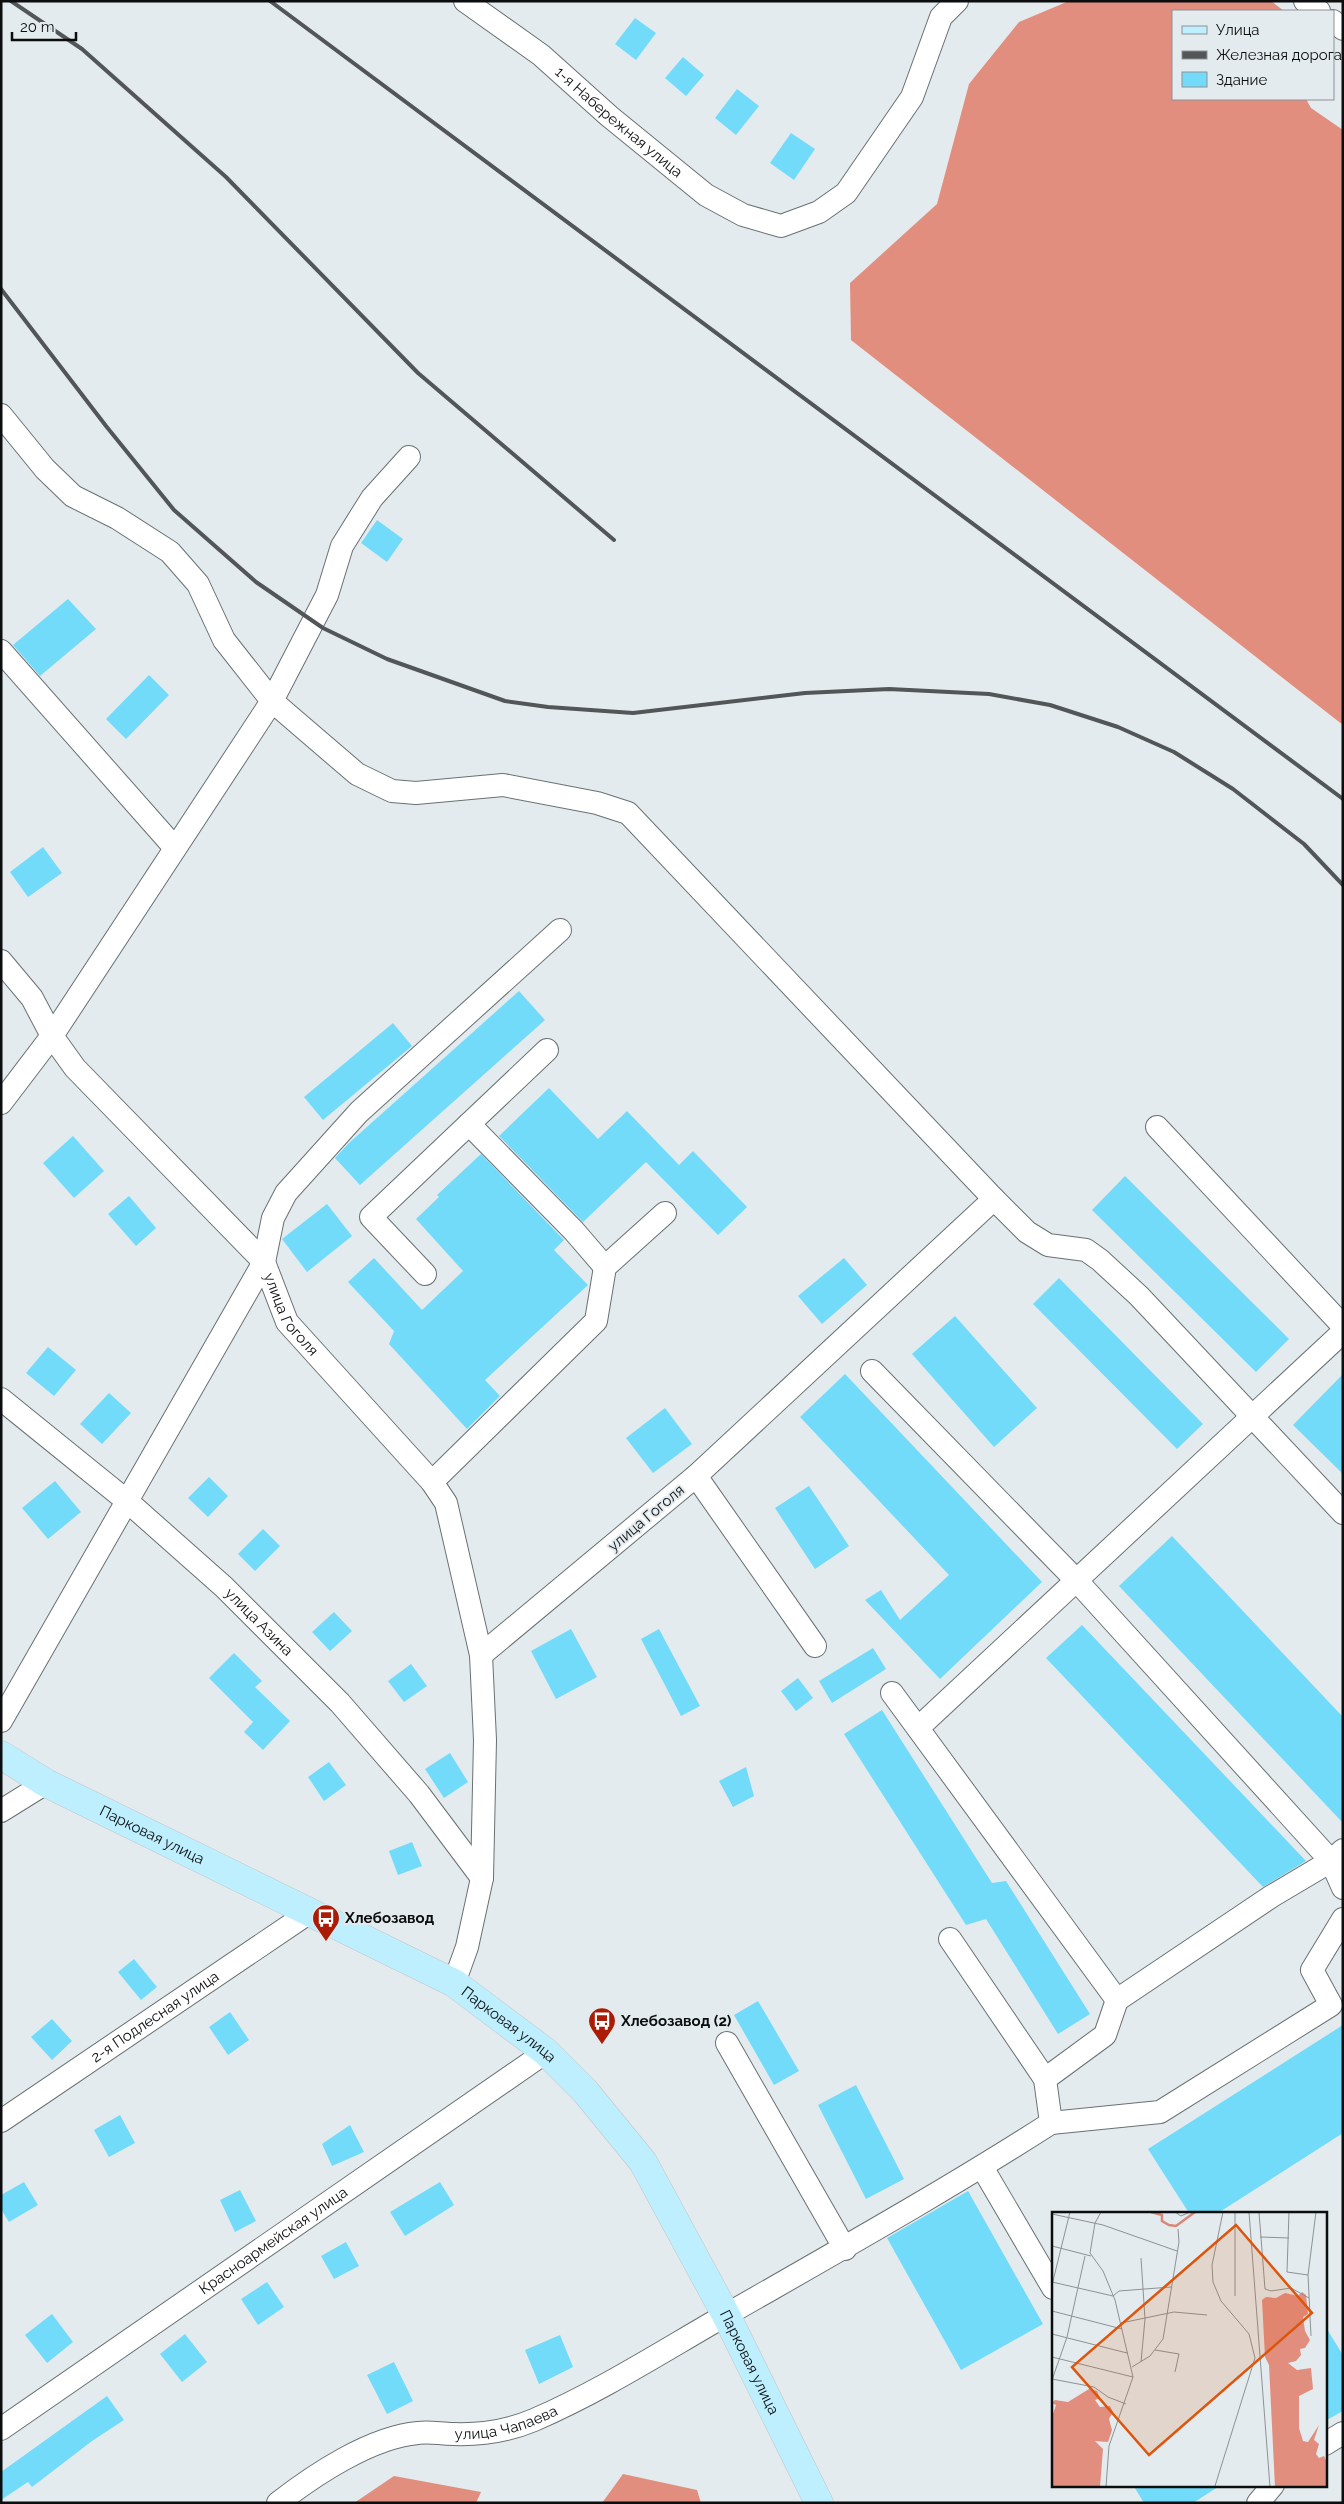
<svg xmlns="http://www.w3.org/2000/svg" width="1344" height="2504" viewBox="0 0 1344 2504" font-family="Raleway,sans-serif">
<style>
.forest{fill:#e28e7f}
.building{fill:#72dbf9}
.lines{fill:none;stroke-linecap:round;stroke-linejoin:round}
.minor-casing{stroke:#697173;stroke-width:24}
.major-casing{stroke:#c4c5c5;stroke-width:29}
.minor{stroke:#fff;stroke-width:22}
.major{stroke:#beeffe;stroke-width:28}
.rail{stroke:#525658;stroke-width:4}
.labels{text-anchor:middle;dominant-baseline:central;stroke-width:4;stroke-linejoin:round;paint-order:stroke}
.street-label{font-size:15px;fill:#0b0d0e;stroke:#e3ebee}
.poi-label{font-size:15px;font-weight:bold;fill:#0b0d0e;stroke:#e3ebee;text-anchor:start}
.inset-river{fill:none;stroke:#da8778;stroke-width:2.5}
.inset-road{fill:none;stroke:#8d9294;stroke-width:1}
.view{fill:#dd550c;fill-opacity:0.15;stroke:#dd550c;stroke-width:2.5}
.inset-edge{fill:none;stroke:#0b0d0e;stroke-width:2.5}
</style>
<rect width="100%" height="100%" fill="#e3ebee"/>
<path class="forest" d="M 1069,1 L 1271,1 L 1284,11 L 1173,11 L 1173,99 L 1306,99 L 1311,108 L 1343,130 L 1343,725 L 851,340 L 850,283 L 937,204 L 969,84 L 1019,22 Z
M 623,2474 L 697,2490 L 701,2503 L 602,2503 Z
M 394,2476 L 481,2492 L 476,2503 L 354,2503 Z"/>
<path class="building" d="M 635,18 L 656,33 L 636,60 L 615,44 Z
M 683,57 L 704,75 L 686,96 L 665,78 Z
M 737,89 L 759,106 L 736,135 L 715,118 Z
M 791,133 L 815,149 L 794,180 L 770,163 Z
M 377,520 L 403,539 L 387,562 L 361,543 Z
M 68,599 L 96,629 L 40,676 L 13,645 Z
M 149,675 L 169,695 L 126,739 L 106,719 Z
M 43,847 L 62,873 L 28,897 L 10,872 Z
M 519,991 L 545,1020 L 360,1185 L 335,1158 L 349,1143 Z
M 393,1023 L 412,1046 L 323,1120 L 304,1097 Z
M 549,1088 L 598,1139 L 627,1111 L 679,1165 L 693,1151 L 747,1207 L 718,1235 L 646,1162 L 583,1222 L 499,1136 Z
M 73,1136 L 104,1171 L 74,1198 L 43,1163 Z
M 481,1154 L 564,1240 L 554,1250 L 588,1285 L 485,1380 L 500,1396 L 467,1429 L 389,1344 L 394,1331 L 348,1282 L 374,1258 L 422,1310 L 463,1271 L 416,1219 L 439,1197 L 437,1195 Z
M 1125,1176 L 1289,1339 L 1256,1372 L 1092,1210 Z
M 129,1196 L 156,1228 L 136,1246 L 108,1214 Z
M 327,1204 L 352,1236 L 307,1272 L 282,1239 Z
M 844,1258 L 867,1285 L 822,1324 L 798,1296 Z
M 1059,1278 L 1203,1424 L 1177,1449 L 1033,1304 Z
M 955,1316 L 1037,1408 L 994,1447 L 912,1354 Z
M 48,1347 L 76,1370 L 54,1396 L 26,1373 Z
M 845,1374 L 1042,1582 L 940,1679 L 865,1600 L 881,1590 L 900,1620 L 949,1575 L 800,1417 Z
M 1343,1374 L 1343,1474 L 1293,1425 Z
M 109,1393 L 131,1413 L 102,1444 L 80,1424 Z
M 665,1408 L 692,1444 L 653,1473 L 626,1438 Z
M 209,1477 L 228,1496 L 208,1517 L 188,1498 Z
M 55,1481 L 81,1512 L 48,1539 L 22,1508 Z
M 809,1486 L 849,1546 L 815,1569 L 775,1508 Z
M 263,1529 L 280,1546 L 255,1571 L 238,1554 Z
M 1172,1536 L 1343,1717 L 1343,1823 L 1119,1586 Z
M 334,1612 L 352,1631 L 330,1651 L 312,1632 Z
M 1082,1625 L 1306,1861 L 1263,1887 L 1046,1658 Z
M 571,1629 L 597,1677 L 556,1699 L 531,1651 Z
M 659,1629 L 700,1706 L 681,1716 L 641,1639 Z
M 873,1648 L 886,1669 L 832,1703 L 819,1681 Z
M 234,1653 L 262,1681 L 255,1687 L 290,1721 L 263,1750 L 244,1732 L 253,1722 L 209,1678 Z
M 411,1664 L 427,1686 L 404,1702 L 388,1681 Z
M 798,1678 L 813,1698 L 796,1711 L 781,1691 Z
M 882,1710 L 992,1883 L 1006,1881 L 1090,2014 L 1058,2034 L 986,1919 L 966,1925 L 844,1734 Z
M 450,1753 L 468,1782 L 444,1798 L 425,1769 Z
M 329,1762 L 346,1785 L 324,1801 L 308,1777 Z
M 746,1767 L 754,1796 L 733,1807 L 719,1781 Z
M 412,1842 L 422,1866 L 398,1875 L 389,1851 Z
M 134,1959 L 157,1987 L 141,2000 L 118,1972 Z
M 758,2001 L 799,2071 L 774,2085 L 734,2015 Z
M 230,2012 L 249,2040 L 228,2055 L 209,2027 Z
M 52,2019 L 72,2041 L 52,2060 L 31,2037 Z
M 1343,2025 L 1343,2133 L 1218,2213 L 1189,2213 L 1148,2149 Z
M 856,2085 L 904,2179 L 866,2199 L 818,2105 Z
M 120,2115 L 135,2143 L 109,2157 L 94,2130 Z
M 350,2125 L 364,2152 L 332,2166 L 322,2144 Z
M 24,2182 L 38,2205 L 9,2222 L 1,2209 L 1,2195 Z
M 440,2182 L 454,2205 L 405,2236 L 390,2212 Z
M 240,2190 L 256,2221 L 235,2232 L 220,2200 Z
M 968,2191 L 1043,2324 L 961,2370 L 887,2238 Z
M 346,2242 L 359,2266 L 334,2279 L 321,2256 Z
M 267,2282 L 284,2307 L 258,2325 L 241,2299 Z
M 52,2314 L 73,2342 L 47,2363 L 25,2335 Z
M 1325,2326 L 1343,2355 L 1343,2411 L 1325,2421 Z
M 185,2334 L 207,2362 L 182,2382 L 160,2354 Z
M 560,2335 L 573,2367 L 539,2384 L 525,2350 Z
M 394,2362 L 413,2401 L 387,2414 L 367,2375 Z
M 107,2396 L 124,2420 L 92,2441 L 32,2487 L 28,2482 L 1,2500 L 1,2472 Z
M 1133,2485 L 1221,2485 L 1193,2503 L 1144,2503 Z"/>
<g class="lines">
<g class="minor-casing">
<g id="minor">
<path id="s1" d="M 465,1 L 541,55 L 609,116 L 706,195 L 743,215 L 781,226 L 819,212 L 846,193 L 912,97 L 941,17 L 957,1"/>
<path d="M 1305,1 L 1319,11"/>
<path d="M 1333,21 L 1343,29"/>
<path d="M 1,415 L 45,469 L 73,496 L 117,518 L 170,552 L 198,584 L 224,640 L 272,701 L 357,774 L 392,791 L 416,793 L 503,785 L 597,803 L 628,813 L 994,1199 L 696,1476 L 481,1655"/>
<path d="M 1,651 L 175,848"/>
<path id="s2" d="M 1,961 L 32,998 L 52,1036 L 75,1068 L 264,1262 L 287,1322 L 432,1482 L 446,1503 L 481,1655 L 485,1740 L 482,1878 L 467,1947 L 454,1983"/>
<path d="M 1,1103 L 52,1036 L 272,701 L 327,595 L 342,546 L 372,498 L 409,457"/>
<path d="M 469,1124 L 574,1231 L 605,1267"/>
<path d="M 1157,1127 L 1343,1326"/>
<path d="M 994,1199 L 1027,1232 L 1048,1245 L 1086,1250 L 1100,1260 L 1139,1296 L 1343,1513"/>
<path d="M 425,1274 L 371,1217 L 547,1050"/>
<path d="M 872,1371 L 1077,1581 L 1331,1861 L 1343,1888"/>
<path id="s3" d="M 1,1399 L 127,1501 L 224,1587 L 340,1703 L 419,1794 L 482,1878"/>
<path d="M 696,1476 L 815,1646"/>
<path d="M 432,1482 L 596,1321 L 605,1267 L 665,1213"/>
<path d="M 892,1693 L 1117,2000"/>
<path d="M 1,1721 L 264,1262 L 273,1218 L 286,1193 L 359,1112 L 560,930"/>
<path d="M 918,1728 L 1343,1332"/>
<path d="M 1,1811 L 46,1783"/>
<path d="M 950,1939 L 1045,2079"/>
<path d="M 727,2043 L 845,2249"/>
<path id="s4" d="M 1,2121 L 310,1912"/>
<path d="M 1051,2123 L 1160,2112 L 1331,2005 L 1312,1970 L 1343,1919"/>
<path d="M 982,2167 L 1053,2288"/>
<path id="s5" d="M 1,2429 L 546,2052"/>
<path d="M 1325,2444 L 1343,2433"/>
<path id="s6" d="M 278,2503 C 314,2475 371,2437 418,2433 C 429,2431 441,2434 453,2434 C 481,2435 508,2431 534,2420 C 601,2391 663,2351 726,2315 C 836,2252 945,2191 1051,2123 L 1045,2079 L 1105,2035 L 1117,2000 L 1272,1896 L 1331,1861 L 1343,1850"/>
<path d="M 1258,2503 L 1273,2485"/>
</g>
</g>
<g class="major-casing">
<g id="major">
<path id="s7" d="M 1,1755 L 46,1783 L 454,1983 L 546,2052 L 585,2091 L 643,2162 L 726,2315 L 819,2503"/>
</g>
</g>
<use href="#minor" class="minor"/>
<use href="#major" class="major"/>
<path class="rail" d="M 11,1 L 82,49 L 226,177 L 418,373 L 614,540
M 270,1 L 1343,799
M 1,289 L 106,426 L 174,510 L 256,582 L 323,628 L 387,659 L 505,701 L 548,707 L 633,713 L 805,693 L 889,689 L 989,694 L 1050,705 L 1118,727 L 1174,752 L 1233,789 L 1304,844 L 1343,885"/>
</g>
<defs>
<g id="bus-pin" transform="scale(1.4375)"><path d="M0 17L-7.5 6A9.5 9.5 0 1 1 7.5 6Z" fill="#ab1c07" stroke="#e3ebee"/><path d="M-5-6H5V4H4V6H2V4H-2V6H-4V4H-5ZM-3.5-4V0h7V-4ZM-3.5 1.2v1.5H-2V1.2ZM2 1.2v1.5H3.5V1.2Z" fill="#fff"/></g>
</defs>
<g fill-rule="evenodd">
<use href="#bus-pin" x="326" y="1918"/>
<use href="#bus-pin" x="602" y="2021"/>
</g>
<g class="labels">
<g class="street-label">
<text stroke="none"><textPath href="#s1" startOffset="196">1-я Набережная улица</textPath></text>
<text stroke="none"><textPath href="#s2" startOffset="461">улица Гоголя</textPath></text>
<text transform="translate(646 1518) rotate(-40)">улица Гоголя</text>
<text stroke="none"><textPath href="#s3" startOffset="341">улица Азина</textPath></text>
<text stroke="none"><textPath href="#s7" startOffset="171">Парковая улица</textPath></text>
<text stroke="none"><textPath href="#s4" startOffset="186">2-я Подлесная улица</textPath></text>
<text stroke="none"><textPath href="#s7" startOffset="576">Парковая улица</textPath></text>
<text stroke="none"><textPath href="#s5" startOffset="331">Красноармейская улица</textPath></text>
<text stroke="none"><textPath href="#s7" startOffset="996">Парковая улица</textPath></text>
<text stroke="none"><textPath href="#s6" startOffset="248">улица Чапаева</textPath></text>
</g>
<g class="poi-label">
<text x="345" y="1918">Хлебозавод</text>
<text x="621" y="2021">Хлебозавод (2)</text>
</g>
</g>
<g transform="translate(1052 2212)">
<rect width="275" height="275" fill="#e3ebee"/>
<path d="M 250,80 L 254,83 L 256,102 L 251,105 L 253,119 L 258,128 L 253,136 L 248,137 L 249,143 L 244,149 L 236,151 L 245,158 L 259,156 L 261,177 L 247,184 L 247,216 L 251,229 L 256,230 L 267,213 L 262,228 L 267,232 L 264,242 L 267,246 L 272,244 L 275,250 L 275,275 L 223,275 L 217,153 L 213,145 L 210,88 L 214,85 L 224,86 L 233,81 L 246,84 ZM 37,177 L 45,179 L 48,186 L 43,188 L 48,195 L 58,194 L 61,200 L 57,207 L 60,218 L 56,230 L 43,229 L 51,237 L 48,275 L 0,275 L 0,205 L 4,193 L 0,191 L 3,188 L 16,190 Z" fill="#e28e7f"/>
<path class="inset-river" d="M 99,0 L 110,3 L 110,9 L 117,13 L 124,14 L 143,0"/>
<path class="inset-road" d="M 49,0 L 43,11 L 38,41 L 51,59 L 63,88 L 81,165 L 57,234 L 54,275M 123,0 L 129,4 L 138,0M 183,0 L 183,84M 197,0 L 218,275M 207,0 L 213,77 L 219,79 L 239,76 L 257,86M 237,0 L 235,60 L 256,63M 0,2 L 51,13 L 125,39M 208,25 L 237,26M 0,34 L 39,44M 89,46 L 93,107 L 89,150M 0,70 L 61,84 L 67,79 L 119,75M 0,73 L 18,0M 0,99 L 70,117M 69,111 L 122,100 L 155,103M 0,122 L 75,141M 259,124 L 256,63 L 264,0M 103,138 L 127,142 L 123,160M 0,145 L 81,165M 80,155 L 98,144 L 111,127 L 127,30 L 126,17M 0,167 L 42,175 L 56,185 L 74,192M 0,168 L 15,125 L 33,44M 163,274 L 203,146 L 197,122 L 169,89 L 161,70 L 160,53 L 171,0"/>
<path class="view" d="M 184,13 L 260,101 L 97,243 L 20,155 Z"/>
<rect width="275" height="275" class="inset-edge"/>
</g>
<rect width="1344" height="2504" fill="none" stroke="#0b0d0e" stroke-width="5"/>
<rect x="1172" y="10" width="162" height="90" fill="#e3ebee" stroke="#8d9294"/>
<rect x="1182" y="26" width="25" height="8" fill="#beeffe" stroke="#8d9294"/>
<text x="1216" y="35" font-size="15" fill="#0b0d0e">Улица</text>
<rect x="1182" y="51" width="25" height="8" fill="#525658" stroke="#8d9294"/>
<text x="1216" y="60" font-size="15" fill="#0b0d0e">Железная дорога</text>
<rect x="1182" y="72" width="25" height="15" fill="#72dbf9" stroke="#8d9294"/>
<text x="1216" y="85" font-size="15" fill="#0b0d0e">Здание</text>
<path d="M12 32v8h64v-8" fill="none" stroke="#0b0d0e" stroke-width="2.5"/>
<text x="20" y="32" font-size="15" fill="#0b0d0e" stroke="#e3ebee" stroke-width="4" paint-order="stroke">20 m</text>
</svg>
